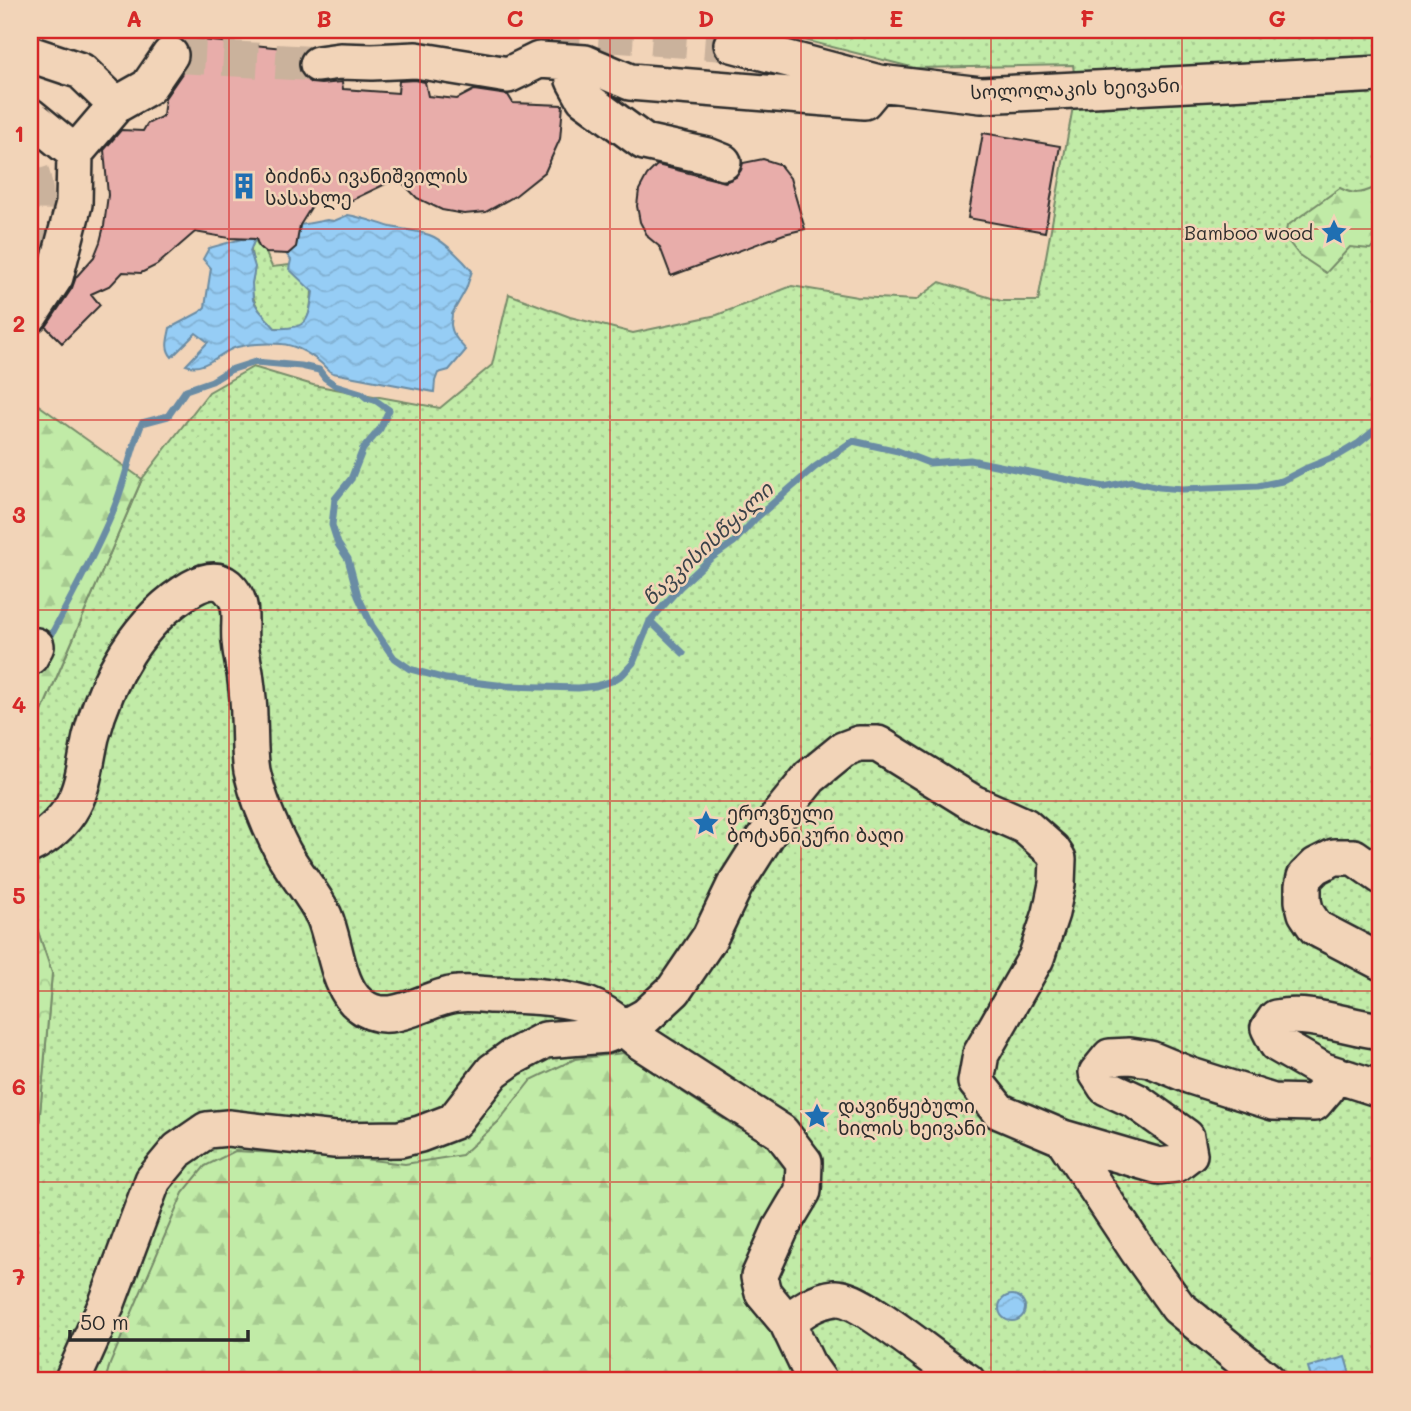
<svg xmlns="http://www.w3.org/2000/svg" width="1411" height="1411" viewBox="0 0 1411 1411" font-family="Mali,'Noto Sans Georgian',sans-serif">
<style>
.grass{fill:url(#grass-dots);stroke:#768b69;stroke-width:2}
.forest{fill:url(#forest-firs);stroke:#768b69;stroke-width:2}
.park{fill:url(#park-crowns);stroke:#768b69;stroke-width:2}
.water{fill:url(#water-waves);stroke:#6b8ca4;stroke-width:2}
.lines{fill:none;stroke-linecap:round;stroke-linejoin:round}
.stream{stroke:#6b8ca4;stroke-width:7}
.building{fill:#e8adaa;stroke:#2b2b2b;stroke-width:2}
.minor-tunnel{stroke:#cab29c;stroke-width:35;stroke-dasharray:35 18;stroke-linecap:butt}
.major-tunnel{stroke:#cab29c;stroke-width:38;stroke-dasharray:38 19;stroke-linecap:butt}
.minor-casing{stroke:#2b2b2b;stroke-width:40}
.minor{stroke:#f2d4b8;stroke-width:35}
.grid{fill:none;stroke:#d62828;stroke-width:2;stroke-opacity:0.55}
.labels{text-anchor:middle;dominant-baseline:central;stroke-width:5;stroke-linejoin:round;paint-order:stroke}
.street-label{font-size:19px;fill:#2b2b2b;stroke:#f2d4b8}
.poi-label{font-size:19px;fill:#2b2b2b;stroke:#f2d4b8;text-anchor:start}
.water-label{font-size:21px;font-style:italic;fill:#3b4349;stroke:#f2d4b8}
.neatline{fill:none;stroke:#d62828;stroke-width:2.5}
.grid-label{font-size:23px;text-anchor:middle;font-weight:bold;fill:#d62828}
</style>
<defs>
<pattern id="grass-dots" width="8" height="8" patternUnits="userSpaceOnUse" patternTransform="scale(1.75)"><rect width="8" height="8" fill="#c1eba7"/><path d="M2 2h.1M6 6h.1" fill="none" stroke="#a6ca90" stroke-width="1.8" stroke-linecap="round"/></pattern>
<pattern id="forest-firs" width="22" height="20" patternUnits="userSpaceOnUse" patternTransform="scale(1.75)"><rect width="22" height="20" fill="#c1eba7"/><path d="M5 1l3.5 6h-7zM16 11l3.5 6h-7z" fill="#a6ca90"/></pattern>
<pattern id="park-crowns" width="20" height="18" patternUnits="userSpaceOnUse" patternTransform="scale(1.75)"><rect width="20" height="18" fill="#c1eba7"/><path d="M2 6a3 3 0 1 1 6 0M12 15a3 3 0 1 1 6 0" fill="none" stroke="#a6ca90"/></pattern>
<pattern id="water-waves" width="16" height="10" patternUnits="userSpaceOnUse" patternTransform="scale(1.75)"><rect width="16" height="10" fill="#96cdf5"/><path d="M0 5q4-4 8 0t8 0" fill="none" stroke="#81b0d2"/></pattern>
</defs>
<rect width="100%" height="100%" fill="#f2d4b8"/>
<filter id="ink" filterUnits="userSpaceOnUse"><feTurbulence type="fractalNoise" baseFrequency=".0143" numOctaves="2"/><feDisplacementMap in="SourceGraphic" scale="14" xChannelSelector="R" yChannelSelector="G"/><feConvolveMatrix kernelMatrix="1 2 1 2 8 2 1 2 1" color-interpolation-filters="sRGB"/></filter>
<g filter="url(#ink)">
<path class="grass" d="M 765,30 L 1381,30 L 1381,1381 L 30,1381 L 30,1145 L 38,1137 L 52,973 L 30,908 L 30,739 L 142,479 L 209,392 L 253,367 L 313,385 L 440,408 L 492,365 L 509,294 L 570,317 L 633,333 L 717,315 L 792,286 L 857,297 L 916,300 L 940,282 L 1001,301 L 1038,301 L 1076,90 L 1073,65 L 915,68 Z
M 255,239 L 259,247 L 266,253 L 272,267 L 291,265 L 290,269 L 312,290 C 312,297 310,319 304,324 C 297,329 283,328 275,328 C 262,315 250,302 252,283 C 252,278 255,272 254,266 C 252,252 248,253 255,239 Z"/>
<path class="forest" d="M 1340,188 C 1353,195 1361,194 1374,188 L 1381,190 L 1381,243 L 1378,243 L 1370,249 L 1350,247 L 1326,273 L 1299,255 L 1285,237 L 1287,226 Z
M 30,399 L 142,479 L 30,739 Z
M 623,1053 L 733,1125 L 786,1150 L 790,1177 L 755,1249 L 782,1344 L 796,1381 L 105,1381 L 110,1364 L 183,1193 L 205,1166 L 235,1151 L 338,1156 L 405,1164 L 462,1155 L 498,1122 L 531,1080 L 575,1059 Z"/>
<path class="park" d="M 30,908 L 52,973 L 38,1137 L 30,1145 Z"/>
<path class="water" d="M 348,215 C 362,217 377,223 391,227 C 404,230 423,231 434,237 C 447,244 463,260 472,271 L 466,289 L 452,314 C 452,318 451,321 451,325 C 452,335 460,343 466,350 L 449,370 L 438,373 L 435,381 L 434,392 L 333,373 C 327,371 326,367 321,363 C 310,354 296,345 281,344 C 267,343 250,344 237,347 C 219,352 205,372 186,365 L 208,342 L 196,333 L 172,357 C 164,348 168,339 170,328 L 200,312 L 205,307 L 211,268 L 203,259 L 209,248 L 245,238 L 255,239 L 250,251 L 255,267 L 252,283 L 253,300 L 259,310 L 275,328 C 307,330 309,321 313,292 L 289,269 L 291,260 L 287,255 L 296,246 L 300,225 L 327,220 L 334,221 Z
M999 1308a13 13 0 1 1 26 0a13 13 0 1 1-26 0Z
M 1345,1357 L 1352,1381 L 1312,1381 L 1308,1367 Z"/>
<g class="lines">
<path class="stream" d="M 1381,348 C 1378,354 1378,363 1381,368
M 650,621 L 683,653
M 47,643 C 70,599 94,557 113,511 C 125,483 130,452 142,423 L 168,416 L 186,390 L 212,381 L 230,370 L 255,362 L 301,366 L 319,370 L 325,378 L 335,385 L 361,393 L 367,398 L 375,400 L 389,410 L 380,429 L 363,449 L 351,479 L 335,499 L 332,525 L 338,544 L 348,559 L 358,596 L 372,626 L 394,658 L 410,669 L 446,679 L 506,686 L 578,688 L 596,686 L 612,681 L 623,674 L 633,663 L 650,621 L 680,587 L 710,559 L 734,542 L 756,518 L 815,467 L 853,441 L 898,451 L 929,463 L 970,460 L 1104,487 L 1132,481 L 1159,487 L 1183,489 L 1258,486 L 1282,481 L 1305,469 L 1339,455 L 1359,443 L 1381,425
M 30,682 L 37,667"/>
</g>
<path class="building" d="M 181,38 L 304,50 L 299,57 L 298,66 L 303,77 L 311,83 L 321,84 L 342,82 L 343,89 L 398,93 L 399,81 L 415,80 L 425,82 L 428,96 L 457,99 L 474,90 L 508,95 L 513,103 L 563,105 L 560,139 L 545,172 L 515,196 L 486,212 L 464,214 L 442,210 L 417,198 L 398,178 L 348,202 L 332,196 L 315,201 L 300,225 L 296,247 L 288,254 L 266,253 L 259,247 L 256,239 L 229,238 L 195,232 L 157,265 L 141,273 L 123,272 L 111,285 L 91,294 L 100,305 L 62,343 L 46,327 L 72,288 L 76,277 L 94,257 L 100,242 L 104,226 L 108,195 L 104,150 L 121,130 L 143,131 L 147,124 L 163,116 L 165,98 L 187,66 L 190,57 L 188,46 Z
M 983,133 L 1060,146 L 1045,232 L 968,218 Z
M 763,159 L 779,164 L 790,178 L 805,229 L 784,234 L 671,276 L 660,247 L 648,237 L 640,222 L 637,206 L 639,190 L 647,175 L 657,165 L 725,182 L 736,177 L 741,170 L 743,163 Z"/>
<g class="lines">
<path class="minor-tunnel" d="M 546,30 L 732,44
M 170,55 L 318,64"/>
<path class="major-tunnel" d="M 30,172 C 38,196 35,222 32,247 L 30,251"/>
<g class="minor-casing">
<path id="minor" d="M 732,44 L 879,83 L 981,95 L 1381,74
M 30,54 L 81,71 L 116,105 L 75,153 L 74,204 L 55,277 L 30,315
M 585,63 L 574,80 L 584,98 L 644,142 L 708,156 L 723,162
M 318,64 L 340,61 L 372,62 L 416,60 L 508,75 L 539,60 L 585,63 L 630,82 L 864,101 L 879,83
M 116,105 L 148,87 L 170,55
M 30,116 L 75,153
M 30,657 L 36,646
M 30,845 C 47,837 64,822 73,805 C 84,785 86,759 91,737 C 106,679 139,619 192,588 C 203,582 216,577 227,586 C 246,604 238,619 240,641 C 241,652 243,663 245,673 C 247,688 249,702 249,717 C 250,735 249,753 252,771 C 258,798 270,827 283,852 C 295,874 313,893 324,916 C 335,941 337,988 360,1005 C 391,1030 426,996 458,994 C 468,993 480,994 490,995 C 522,995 556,996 587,1005 C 601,1010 612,1019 624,1028 L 646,1016 L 674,990 L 710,937 L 735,885 L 780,814 L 810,777 L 843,750 L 859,744 L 878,744 L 973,803 L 1025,826 L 1052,850 L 1058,859 L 1057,884 L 1051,913 L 1036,958 L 981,1054 L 976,1082 L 999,1111 L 1063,1138 L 1138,1251 L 1178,1307 L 1268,1381
M 1381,876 L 1354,857 L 1334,857 L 1316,866 L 1305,877 L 1303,886 L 1303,901 L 1306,913 L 1316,928 L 1381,962
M 1324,1071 L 1374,1087 L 1381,1087
M 1063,1138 L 1159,1166 L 1176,1164 L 1189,1154 L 1186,1137 L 1136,1101 L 1106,1087 L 1097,1073 L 1110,1057 L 1130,1056 L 1150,1059 L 1191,1076 L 1273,1102 L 1314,1103 L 1326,1089 L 1324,1071 L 1277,1044 L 1269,1028 L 1276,1018 C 1311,1011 1346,1027 1381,1031
M 787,1322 L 807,1364 L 819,1381
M 72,1381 L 107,1303 L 153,1180 L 178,1150 L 207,1130 L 228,1128 L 335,1140 L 400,1139 L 420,1134 L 454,1121 L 493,1071 L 511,1058 L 545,1040 L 606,1035 L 624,1028 L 641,1042 L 781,1132 L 804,1162 L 803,1191 L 781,1228 L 759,1277 L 763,1293 L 787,1322 C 801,1311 816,1300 835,1298 C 859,1295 941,1366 967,1381"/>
</g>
<use href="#minor" class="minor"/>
</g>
</g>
<path class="grid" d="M 229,30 L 229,1381M 420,30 L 420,1381M 610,30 L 610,1381M 801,30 L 801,1381M 991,30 L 991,1381M 1182,30 L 1182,1381M 30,229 L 1381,229M 30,420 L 1381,420M 30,610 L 1381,610M 30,801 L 1381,801M 30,991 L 1381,991M 30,1182 L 1381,1182"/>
<defs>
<g id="building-bare" transform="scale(2.1)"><path d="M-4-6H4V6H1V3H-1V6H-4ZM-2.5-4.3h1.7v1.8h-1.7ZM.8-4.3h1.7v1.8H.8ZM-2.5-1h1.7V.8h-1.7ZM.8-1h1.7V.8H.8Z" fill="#1f6fb2" stroke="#f2d4b8" stroke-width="2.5" paint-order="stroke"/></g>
<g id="sight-bare" transform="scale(2.1)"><path d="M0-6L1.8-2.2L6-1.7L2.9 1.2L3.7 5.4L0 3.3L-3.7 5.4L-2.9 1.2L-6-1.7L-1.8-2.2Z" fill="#1f6fb2" stroke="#f2d4b8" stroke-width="2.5" paint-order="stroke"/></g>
</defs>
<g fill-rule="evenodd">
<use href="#building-bare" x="244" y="186"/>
<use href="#sight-bare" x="1334" y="232"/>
<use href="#sight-bare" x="706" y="823"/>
<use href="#sight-bare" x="817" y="1116"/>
</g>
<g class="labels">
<g class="street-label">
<text transform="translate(1075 88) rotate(-2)">სოლოლაკის ხეივანი</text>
</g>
<g class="poi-label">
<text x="265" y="175">ბიძინა ივანიშვილის<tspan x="265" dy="22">სასახლე</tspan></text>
<text x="1313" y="232" text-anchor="end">Bamboo wood</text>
<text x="727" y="812">ეროვნული<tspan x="727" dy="22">ბოტანიკური ბაღი</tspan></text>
<text x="838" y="1105">დავიწყებული<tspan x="838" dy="22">ხილის ხეივანი</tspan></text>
</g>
<g class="water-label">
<text transform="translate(707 543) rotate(-43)">წავკისისწყალი</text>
</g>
</g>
<rect width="1411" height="1411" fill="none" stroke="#f2d4b8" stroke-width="77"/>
<path d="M70 1330v10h178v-10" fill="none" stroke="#2b2b2b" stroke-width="3.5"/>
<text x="80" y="1330" font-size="21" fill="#2b2b2b" stroke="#f2d4b8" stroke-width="5" paint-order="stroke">50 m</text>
<rect x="38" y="38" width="1334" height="1334" class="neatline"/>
<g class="grid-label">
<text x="134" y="27">A</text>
<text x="324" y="27">B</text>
<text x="515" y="27">C</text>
<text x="706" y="27">D</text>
<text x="896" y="27">E</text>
<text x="1087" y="27">F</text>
<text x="1277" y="27">G</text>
<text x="19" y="142">1</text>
<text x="19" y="332">2</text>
<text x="19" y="523">3</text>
<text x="19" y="713">4</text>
<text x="19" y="904">5</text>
<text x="19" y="1095">6</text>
<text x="19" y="1285">7</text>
</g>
</svg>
